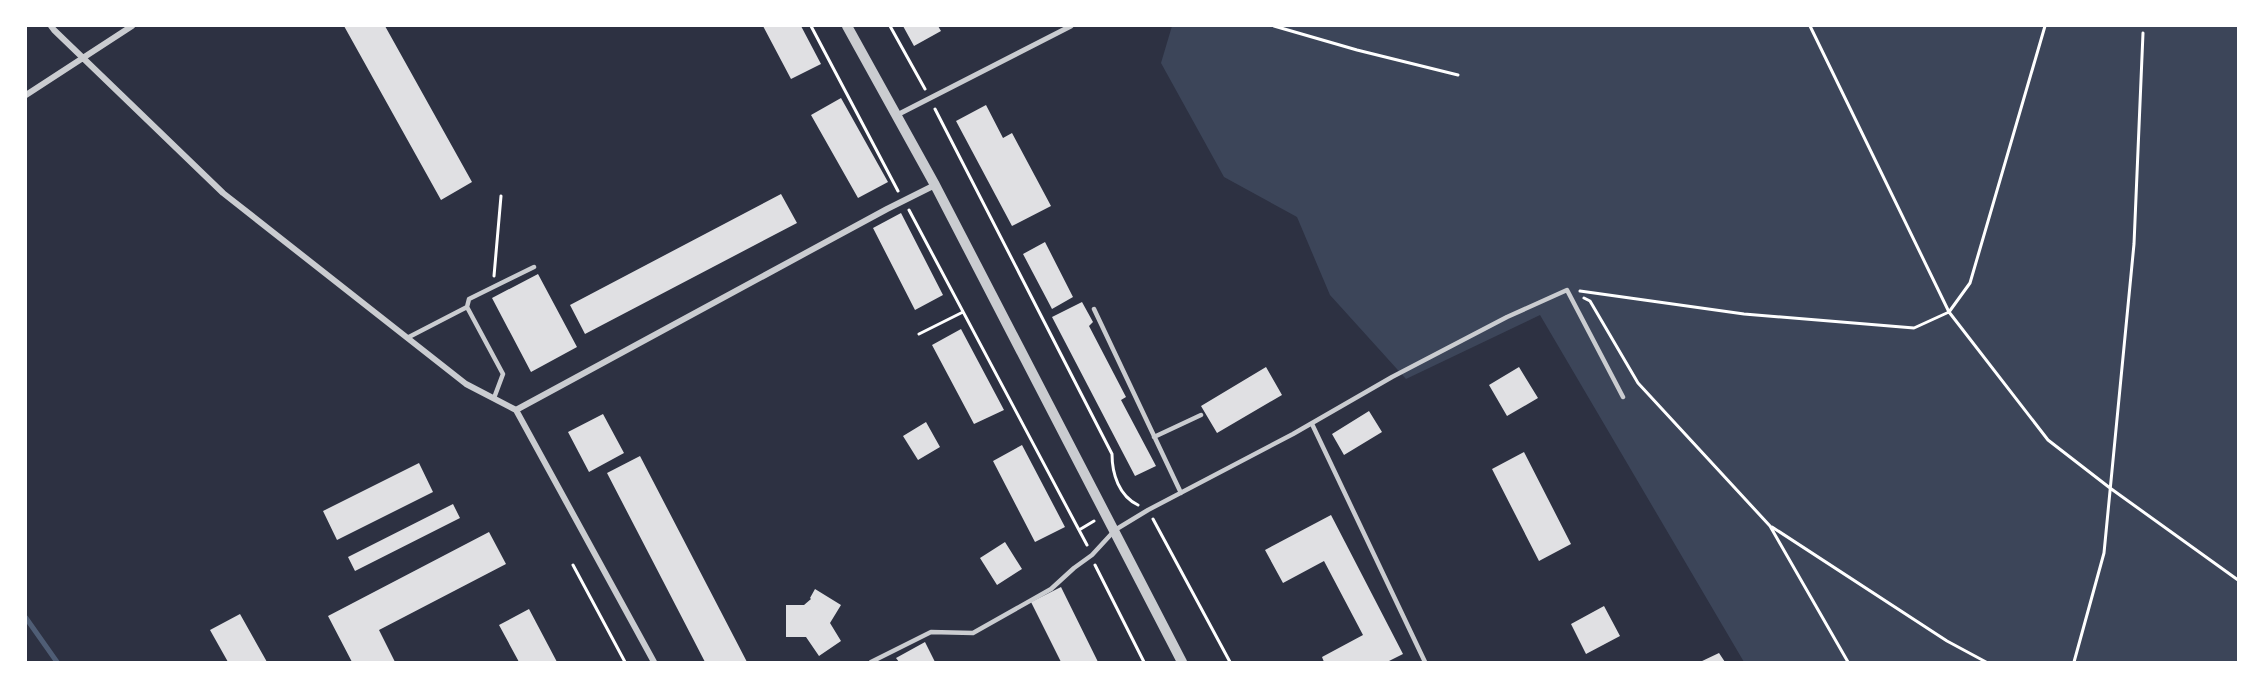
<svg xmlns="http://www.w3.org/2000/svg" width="2264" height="688" viewBox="0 0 2264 688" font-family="Commissioner,sans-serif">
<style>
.green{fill:#3c4559}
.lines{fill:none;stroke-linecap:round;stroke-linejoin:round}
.stream{stroke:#4f5d75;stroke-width:5}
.building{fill:#e0e0e3}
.path{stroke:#fff;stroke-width:3}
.service{stroke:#caccd0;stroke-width:4.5}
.pedestrian{stroke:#caccd0;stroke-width:5}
.minor{stroke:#caccd0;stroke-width:6}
.tertiary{stroke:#caccd0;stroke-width:10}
</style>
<rect width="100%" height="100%" fill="#2d3142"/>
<path class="green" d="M 1172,26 L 2238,26 L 2238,662 L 1744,662 L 1540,315 L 1406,379 L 1330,295 L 1297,217 L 1224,177 L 1161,63 Z"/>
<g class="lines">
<path class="stream" d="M 26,618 L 57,662"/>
</g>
<path class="building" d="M 344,26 L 385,26 L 472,182 L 441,200 Z
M 763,26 L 801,26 L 821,64 L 791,79 Z
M 903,26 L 938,26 L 941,31 L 914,46 Z
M 841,98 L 888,182 L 858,198 L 811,115 Z
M 986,105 L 1003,138 L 1012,133 L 1051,206 L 1012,226 L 956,121 Z
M 781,194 L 797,223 L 585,334 L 570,305 Z
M 901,213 L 943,295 L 915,310 L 873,228 Z
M 1045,242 L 1073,297 L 1052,309 L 1023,254 Z
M 538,274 L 577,347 L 531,372 L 492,298 Z
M 1082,302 L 1093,322 L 1089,326 L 1126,397 L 1121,400 L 1156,466 L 1135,476 L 1052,317 Z
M 961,329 L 1004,410 L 974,424 L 932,345 Z
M 1266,367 L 1282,395 L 1217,433 L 1201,406 Z
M 1519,367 L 1538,398 L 1507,416 L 1489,385 Z
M 1369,411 L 1382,432 L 1344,455 L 1332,434 Z
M 603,414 L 624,453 L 589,472 L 568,432 Z
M 926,422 L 940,447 L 918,460 L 903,436 Z
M 1022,445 L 1065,527 L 1035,542 L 993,461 Z
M 1524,452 L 1571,544 L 1539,561 L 1492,469 Z
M 640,456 L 747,662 L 705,662 L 607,473 Z
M 419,463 L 433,492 L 337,540 L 323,511 Z
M 453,504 L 460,518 L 355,571 L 348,557 Z
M 1331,515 L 1403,654 L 1387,662 L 1324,662 L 1322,657 L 1363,635 L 1324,561 L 1283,583 L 1265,550 Z
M 489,532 L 506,564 L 379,630 L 395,662 L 352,662 L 328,616 Z
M 1005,542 L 1022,569 L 997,585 L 980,558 Z
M 1061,587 L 1098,662 L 1061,662 L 1031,602 Z
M 815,589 L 841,605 L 830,623 L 841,641 L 819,656 L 806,637 L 786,637 L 786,605 L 804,605 L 811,599 L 810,598 Z
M 1604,606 L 1620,636 L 1586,654 L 1571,624 Z
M 529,609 L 557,662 L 519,662 L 499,625 Z
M 240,614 L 267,662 L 228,662 L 210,630 Z
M 925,642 L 935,662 L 899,662 L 896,658 Z
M 1719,653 L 1725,662 L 1700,662 Z"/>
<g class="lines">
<path class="path" d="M 811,26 L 898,191
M 890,26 L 925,89
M 1274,26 L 1357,50 L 1458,75
M 1810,26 L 1949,312 L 2048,440 L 2110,488 L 2238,580
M 935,109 L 1112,454 C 1112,474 1119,496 1138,505
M 909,210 L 1079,530 L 1094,521
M 494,276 L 501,196
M 1580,291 L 1744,314 L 1914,328 L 1949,312 L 1970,283 L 2045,26
M 1584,298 L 1590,301 L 1638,383 L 1770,526 L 1848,662
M 919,334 L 963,312
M 1153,519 L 1230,662
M 1772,527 L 1947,641 L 1986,662
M 1079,530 L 1087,545
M 573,565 L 625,662
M 1095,565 L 1144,662
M 2074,662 L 2104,553 L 2134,244 L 2143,33"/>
<path class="service" d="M 1094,309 L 1181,493
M 407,338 L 467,307
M 494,398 L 503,374 L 467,307 L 469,299 L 534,267
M 1312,424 L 1425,662
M 1154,437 L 1201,415
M 871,662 L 931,632 L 973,633 L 1051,589 L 1074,568 L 1092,555 L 1115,530 L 1148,510 L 1293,434 L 1392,377 L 1507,317 L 1567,290 L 1623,397"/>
<path class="pedestrian" d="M 897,115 L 1071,26"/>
<path class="minor" d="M 51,26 L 54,30 L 223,193 L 466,384 L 516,410 L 654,662
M 26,95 L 132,26
M 516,410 L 887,209 L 935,185"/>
<path class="tertiary" d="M 847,26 L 935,185 L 1182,662"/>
</g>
<rect width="2264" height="688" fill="none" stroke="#ffffff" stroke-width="54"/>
</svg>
